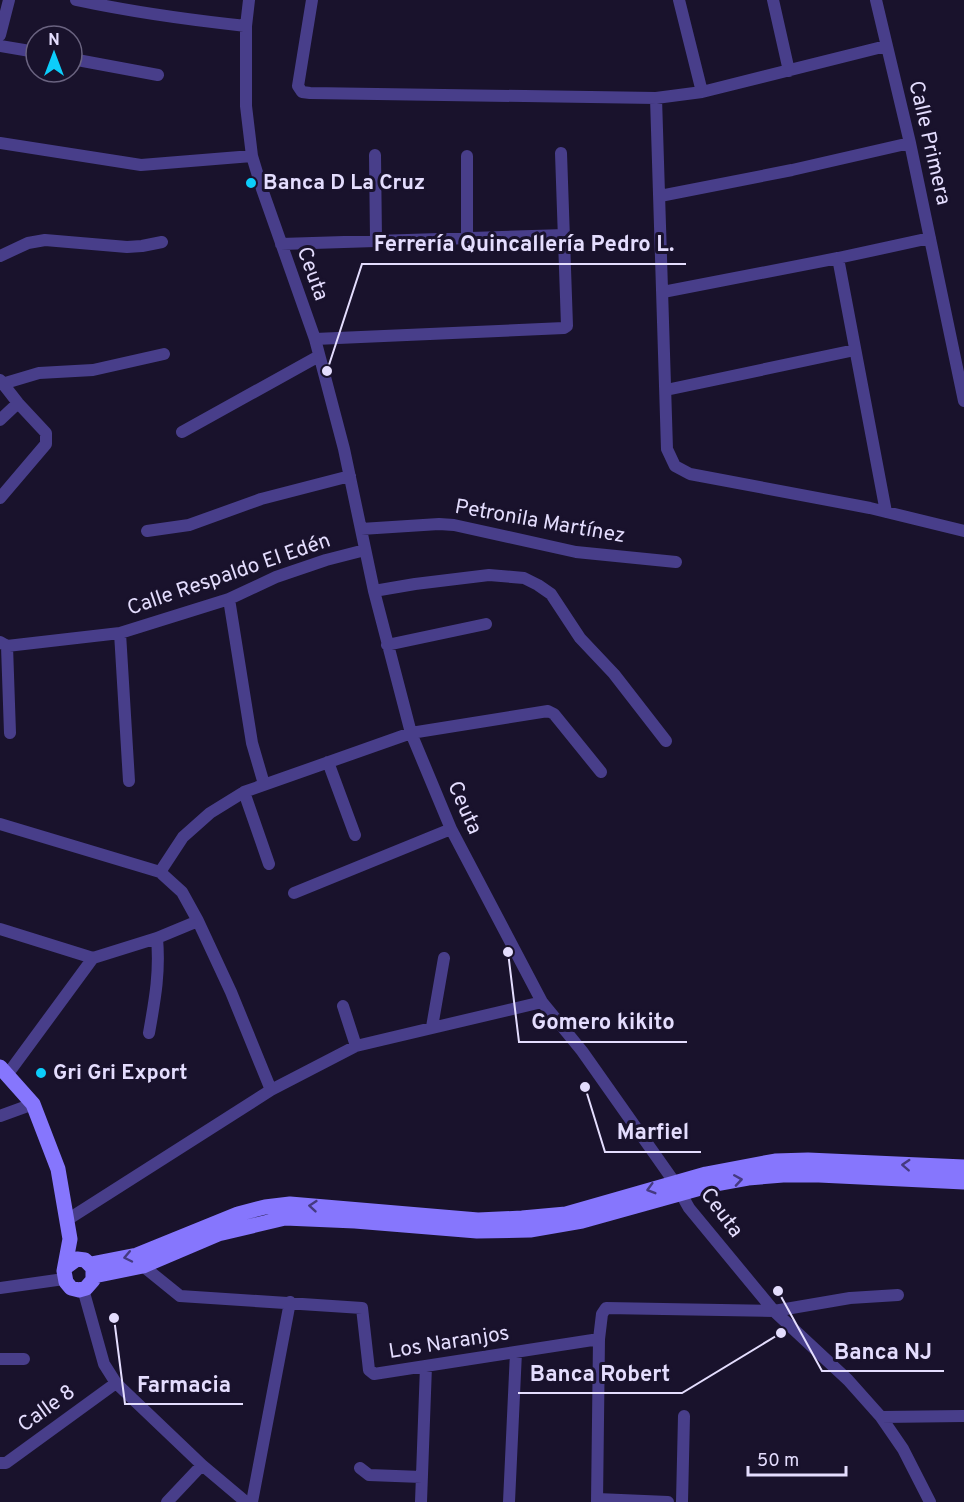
<svg xmlns="http://www.w3.org/2000/svg" width="964" height="1502" viewBox="0 0 964 1502" font-family="Overpass,sans-serif">
<style>
.lines{fill:none;stroke-linecap:round;stroke-linejoin:round}
.street{stroke:#483e8a;stroke-width:12}
.secondary{stroke:#8676fd;stroke-width:15}
.oneway{stroke:#453a80}
.poi-dot{fill:#0ccdfb;stroke:#19122c;stroke-width:2}
.labels{text-anchor:middle;dominant-baseline:central;stroke-width:6;stroke-linejoin:round;paint-order:stroke}
.street-label{font-size:21px;fill:#e4ddfe;stroke:#19122c}
.poi-label{font-size:21px;font-weight:bold;fill:#e4ddfe;stroke:#19122c;text-anchor:start}
.leader{fill:none;stroke:#e4ddfe;stroke-width:2}
.callout-dot{fill:#e4ddfe;stroke:#19122c;stroke-width:2}
.callout-label{font-size:22px;text-anchor:middle;font-weight:bold;fill:#e4ddfe;stroke:#19122c;stroke-width:6;stroke-linejoin:round;paint-order:stroke}
</style>
<rect width="100%" height="100%" fill="#19122c"/>
<g class="lines">
<path class="street" d="M 76,0 C 132,12 189,20 246,26
M 249,0 L 246,26 L 246,106 L 252,156 L 262,189 L 315,339 L 344,449 L 374,591 L 411,733 L 451,829 L 542,1002 L 582,1051 L 675,1183 L 689,1208 L 774,1311 L 848,1380 L 881,1417 L 903,1449 L 930,1502
M 312,0 L 298,86 L 302,92 L 310,93 L 656,98 L 702,92 L 886,46
M 679,0 L 702,92
M 773,0 L 789,71
M 876,0 L 910,143 L 964,401
M 0,35 L 9,0
M 0,46 L 36,52
M 72,59 L 158,75
M 656,98 L 667,449 L 675,466 L 690,474 L 870,508 L 964,531
M 0,143 L 141,165 L 252,156
M 375,155 L 376,240
M 467,156 L 467,238
M 660,196 L 792,170 L 910,143
M 281,244 L 565,235
M 0,256 L 28,243 L 45,240 L 127,247 L 142,246 L 162,242
M 838,258 L 886,512
M 663,292 L 838,258 L 930,238
M 315,339 L 564,328 L 567,326 L 561,153
M 0,380 L 18,403 L 46,433 L 46,444 L 0,498
M 2,384 L 39,373 L 93,370 L 164,354
M 666,390 L 855,350
M 0,420 L 18,403
M 182,432 L 319,356
M 361,529 L 439,524 L 454,525 L 576,552 L 676,562
M 147,531 L 189,525 L 261,499 L 350,476
M 374,591 L 415,584 L 489,575 L 524,578 L 538,585 L 551,594 L 580,638 L 614,674 L 666,741
M 229,599 L 252,743 L 264,784
M 120,633 L 129,781
M 0,642 L 7,646 L 120,633 L 229,599 L 276,577 L 326,560 L 365,550
M 387,645 L 486,624
M 7,646 L 10,733
M 328,762 L 355,835
M 244,792 L 269,864
M 0,824 L 160,872 L 182,892 L 198,921 L 231,992 L 271,1090
M 160,872 L 183,837 L 210,813 L 244,792 L 411,733 L 548,711 L 554,714 L 601,772
M 294,893 L 451,829
M 0,929 L 93,958 L 157,938 L 198,921
M 343,1006 L 356,1046
M 432,1027 L 444,958
M 149,1033 C 155,999 160,973 157,938
M 7,1075 L 93,958
M 0,1116 L 33,1104
M 67,1220 L 271,1090 L 356,1046 L 542,1002
M 143,1266 L 180,1296 L 362,1308 L 369,1370 L 374,1374 L 599,1339
M 0,1288 L 64,1279
M 83,1289 L 104,1364 L 116,1383 L 202,1465 L 246,1502
M 0,1359 L 24,1359
M 881,1417 L 964,1416
M 0,1463 L 6,1463 L 116,1383
M 360,1468 L 369,1475 L 422,1477
M 597,1499 L 668,1502
M 167,1502 L 202,1465
M 252,1502 L 290,1302
M 421,1502 L 426,1366
M 509,1502 L 516,1352
M 597,1502 L 599,1339 L 602,1314 L 606,1308 L 774,1311 L 850,1298 L 898,1295
M 682,1502 L 684,1416"/>
<path class="secondary" d="M 0,1067 L 33,1104 L 58,1169 L 70,1239 L 64,1271 L 66,1282 L 71,1288 L 79,1290 L 86,1288 L 93,1280 L 93,1268 L 85,1260 L 77,1259 L 66,1267
M 91,1264 L 137,1255 L 238,1214 L 265,1207 L 290,1204 L 478,1220 L 522,1218 L 566,1214 L 706,1174 L 775,1161 L 808,1160 L 964,1167
M 94,1276 L 143,1266 L 218,1234 L 285,1218 L 355,1221 L 477,1231 L 530,1230 L 582,1221 L 715,1184 L 748,1178 L 783,1175 L 819,1175 L 964,1182"/>
</g>
<defs><path id="oneway-chevron" d="M-2-3.5L2.5 0L-2 3.5" fill="none" stroke-width="1.6" stroke-linecap="round" stroke-linejoin="round" transform="scale(1.5)"/></defs>
<g class="oneway">
<use href="#oneway-chevron" transform="translate(906 1165) rotate(-177)"/>
<use href="#oneway-chevron" transform="translate(738 1180) rotate(-9)"/>
<use href="#oneway-chevron" transform="translate(651 1189) rotate(164)"/>
<use href="#oneway-chevron" transform="translate(313 1206) rotate(-175)"/>
<use href="#oneway-chevron" transform="translate(128 1257) rotate(168)"/>
</g>
<g class="poi-dot">
<circle cx="251" cy="183" r="6"/>
<circle cx="41" cy="1073" r="6"/>
</g>
<g class="labels">
<g class="street-label">
<text transform="translate(929 143) rotate(77)">Calle Primera</text>
<text transform="translate(312 274) rotate(70)">Ceuta</text>
<text transform="translate(540 522) rotate(10)">Petronila Martínez</text>
<text transform="translate(229 575) rotate(-19)">Calle Respaldo El Edén</text>
<text transform="translate(464 808) rotate(66)">Ceuta</text>
<text transform="translate(721 1213) rotate(53)">Ceuta</text>
<text transform="translate(449 1343) rotate(-9)">Los Naranjos</text>
<text transform="translate(47 1409) rotate(-36)">Calle 8</text>
</g>
<g class="poi-label">
<text x="263" y="183">Banca D La Cruz</text>
<text x="53" y="1073">Gri Gri Export</text>
</g>
</g>
<path class="leader" d="M327 371L362 264H686M508 952L519 1042H687M585 1087L605 1152H701M778 1291L822 1371H944M781 1333L682 1393H518M114 1318L125 1404H243"/>
<g class="callout-dot">
<circle cx="327" cy="371" r="6"/>
<circle cx="508" cy="952" r="6"/>
<circle cx="585" cy="1087" r="6"/>
<circle cx="778" cy="1291" r="6"/>
<circle cx="781" cy="1333" r="6"/>
<circle cx="114" cy="1318" r="6"/>
</g>
<g class="callout-label">
<text x="524" y="251">Ferrería Quincallería Pedro L.</text>
<text x="603" y="1029">Gomero kikito</text>
<text x="653" y="1139">Marfiel</text>
<text x="883" y="1359">Banca NJ</text>
<text x="600" y="1381">Banca Robert</text>
<text x="184" y="1392">Farmacia</text>
</g>
<g transform="translate(54 54)"><circle r="28" fill="#19122c" stroke="#6a6380" stroke-width="1.5"/>
<path d="M0-4.5L10 22L0 15L-10 22Z" fill="#0ccdfb"/>
<text y="-9" font-size="16" font-weight="bold" text-anchor="middle" fill="#e4ddfe">N</text>
</g>
<path d="M748 1466v9h98v-9" fill="none" stroke="#e4ddfe" stroke-width="3"/>
<text x="757" y="1466" font-size="18" fill="#e4ddfe" stroke="#19122c" stroke-width="4.5" paint-order="stroke">50 m</text>
</svg>
